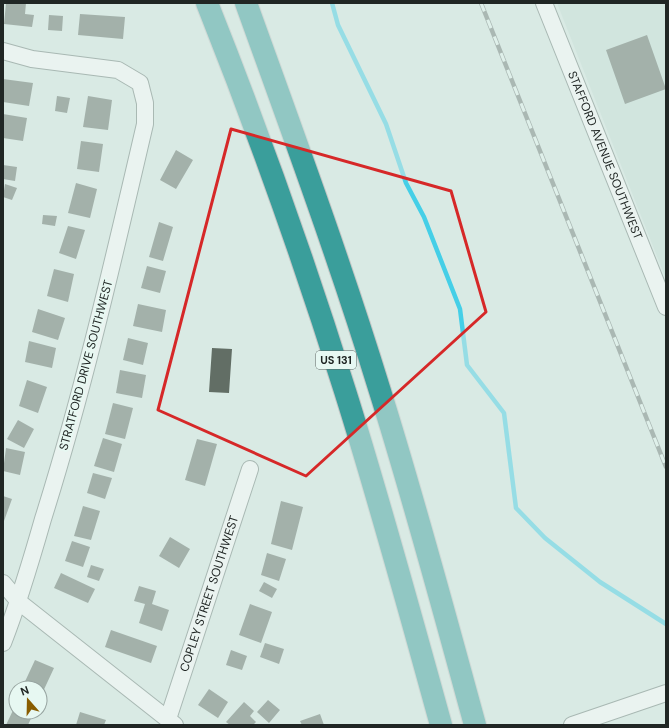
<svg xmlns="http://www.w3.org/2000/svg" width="669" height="728" viewBox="0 0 669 728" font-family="'DM Sans',sans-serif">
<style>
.built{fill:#c7e0d8}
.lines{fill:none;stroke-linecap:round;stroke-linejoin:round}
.stream{stroke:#45cfe7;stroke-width:4.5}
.building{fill:#626e65}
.minor-casing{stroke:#6f7e79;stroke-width:18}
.highway-casing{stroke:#c5c7c6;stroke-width:24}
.minor{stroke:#fff;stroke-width:16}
.highway{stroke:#3a9e9b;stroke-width:22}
.rail-casing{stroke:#717c78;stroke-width:4.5}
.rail{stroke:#e7f8f2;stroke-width:3;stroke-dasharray:9;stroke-linecap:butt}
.marked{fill:none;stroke:#d62828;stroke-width:3;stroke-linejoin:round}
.labels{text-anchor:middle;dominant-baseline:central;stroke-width:4;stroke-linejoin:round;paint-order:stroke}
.shield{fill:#e7f8f2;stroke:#5c6562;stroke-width:1}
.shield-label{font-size:11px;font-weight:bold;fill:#202624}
.street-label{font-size:12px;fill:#202624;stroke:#e7f8f2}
</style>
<rect width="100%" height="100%" fill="#d9eae4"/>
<path class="built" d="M 557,3 L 666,3 L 666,279 Z"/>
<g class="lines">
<path class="stream" d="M 332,3 L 338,25 L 386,124 L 406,183 L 424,217 L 460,309 L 467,365 L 504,413 L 516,508 L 545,538 L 600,582 L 666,624"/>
</g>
<path class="building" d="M 6,3 L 26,3 L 25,14 L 34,15 L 32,27 L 4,24 Z
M 80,14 L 125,17 L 123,39 L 78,35 Z
M 49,15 L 63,16 L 62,31 L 48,30 Z
M 647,35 L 666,89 L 625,104 L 606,50 Z
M 3,79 L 33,83 L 29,106 L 3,102 Z
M 57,96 L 70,98 L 67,113 L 55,111 Z
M 88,96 L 112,100 L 108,130 L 83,127 Z
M 3,114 L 27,118 L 23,141 L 3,138 Z
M 81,141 L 103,144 L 99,172 L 77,169 Z
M 176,150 L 193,160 L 176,189 L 160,180 Z
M 3,165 L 17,167 L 15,181 L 3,179 Z
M 76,183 L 97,189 L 90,218 L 68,213 Z
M 5,184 L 17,188 L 12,200 L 3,197 Z
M 43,215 L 57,216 L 55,226 L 42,224 Z
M 159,222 L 173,227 L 163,261 L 149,257 Z
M 68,226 L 85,230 L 76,259 L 59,253 Z
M 147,266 L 166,271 L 160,293 L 141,288 Z
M 54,269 L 74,274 L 68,302 L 47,296 Z
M 138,304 L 166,310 L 162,332 L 133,326 Z
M 38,309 L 65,318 L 58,340 L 32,332 Z
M 128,338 L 148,343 L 143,365 L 123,360 Z
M 29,341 L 56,348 L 52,368 L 25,362 Z
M 212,348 L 232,349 L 229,393 L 209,392 Z
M 120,370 L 146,375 L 142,398 L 116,393 Z
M 27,380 L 47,387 L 38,413 L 19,406 Z
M 113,403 L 133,408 L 125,439 L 105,434 Z
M 18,420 L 34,429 L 24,448 L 7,439 Z
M 103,438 L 122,444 L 114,472 L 94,466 Z
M 197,439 L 217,444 L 205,486 L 185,480 Z
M 6,448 L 25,452 L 20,475 L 3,471 Z
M 93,473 L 112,478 L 105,499 L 87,493 Z
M 3,496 L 12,499 L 4,521 L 3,521 Z
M 281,501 L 303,507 L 292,550 L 271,544 Z
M 83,506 L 100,511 L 91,540 L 74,536 Z
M 170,537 L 190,549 L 179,568 L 159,556 Z
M 72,541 L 90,547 L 83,567 L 65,561 Z
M 267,553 L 286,559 L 279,581 L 261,575 Z
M 91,565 L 104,569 L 99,581 L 87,577 Z
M 61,573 L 95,589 L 88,603 L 54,588 Z
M 264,582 L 277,589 L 272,598 L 259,591 Z
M 139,586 L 156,591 L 152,604 L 169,610 L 162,631 L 139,623 L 145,604 L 134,601 Z
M 250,604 L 272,612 L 261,643 L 239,635 Z
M 111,630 L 157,646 L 151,663 L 105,647 Z
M 265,643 L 284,649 L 279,664 L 260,657 Z
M 231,650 L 247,656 L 242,670 L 226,665 Z
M 35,660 L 54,668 L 40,698 L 40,688 L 22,688 Z
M 209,689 L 228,702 L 218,718 L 198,705 Z
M 268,700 L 280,710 L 269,723 L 257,712 Z
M 244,702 L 254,711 L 250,716 L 256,722 L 253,725 L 230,725 L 226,722 Z
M 16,704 L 16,712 L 29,712 L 33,714 L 28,725 L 6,725 Z
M 80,712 L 106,720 L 104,725 L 76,725 Z
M 320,714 L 324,725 L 302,725 L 300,721 Z"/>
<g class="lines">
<g class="minor-casing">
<g id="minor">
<path id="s1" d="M 544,3 L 666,307"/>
<path d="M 3,51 L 32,59 L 118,70 L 140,83 L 145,103 L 145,124 C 114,257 84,389 43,519 C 31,561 19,602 3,643"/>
<path d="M 3,583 L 19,602 L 175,725"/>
<path id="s2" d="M 168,719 L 250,469"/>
<path d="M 572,725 L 666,693"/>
</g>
</g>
<g class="highway-casing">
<path id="highway" d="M 207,3 C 258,131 304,260 345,391 C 380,502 410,613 441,725
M 246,3 C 292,131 339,258 379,388 C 414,499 444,612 475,725"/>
</g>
<use href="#minor" class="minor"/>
<use href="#highway" class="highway"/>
<g class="rail-casing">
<path id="rail" d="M 481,3 L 666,467"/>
</g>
<use href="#rail" class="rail"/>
</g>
<path d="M0 0H669V728H0ZM 231,129 L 451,191 L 486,312 L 306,476 L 158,410 Z" fill="#d9eae4" fill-opacity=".55" fill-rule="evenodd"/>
<path class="marked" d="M 231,129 L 451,191 L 486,312 L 306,476 L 158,410 Z"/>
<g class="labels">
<rect class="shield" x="316" y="351" width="40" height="18" rx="3"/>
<g class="shield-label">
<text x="336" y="360">US 131</text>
</g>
<g class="street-label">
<text stroke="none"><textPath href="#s1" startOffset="164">STAFFORD AVENUE SOUTHWEST</textPath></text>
<text transform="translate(86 365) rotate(-75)">STRATFORD DRIVE SOUTHWEST</text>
<text stroke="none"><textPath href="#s2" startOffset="132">COPLEY STREET SOUTHWEST</textPath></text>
</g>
</g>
<rect width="669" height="728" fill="none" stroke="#202624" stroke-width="8"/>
<g transform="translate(28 700) rotate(340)"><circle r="19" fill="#e7f8f2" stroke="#97a4a0"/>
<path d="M0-3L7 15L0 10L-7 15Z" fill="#895d00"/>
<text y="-6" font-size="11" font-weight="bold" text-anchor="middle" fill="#202624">N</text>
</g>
</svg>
